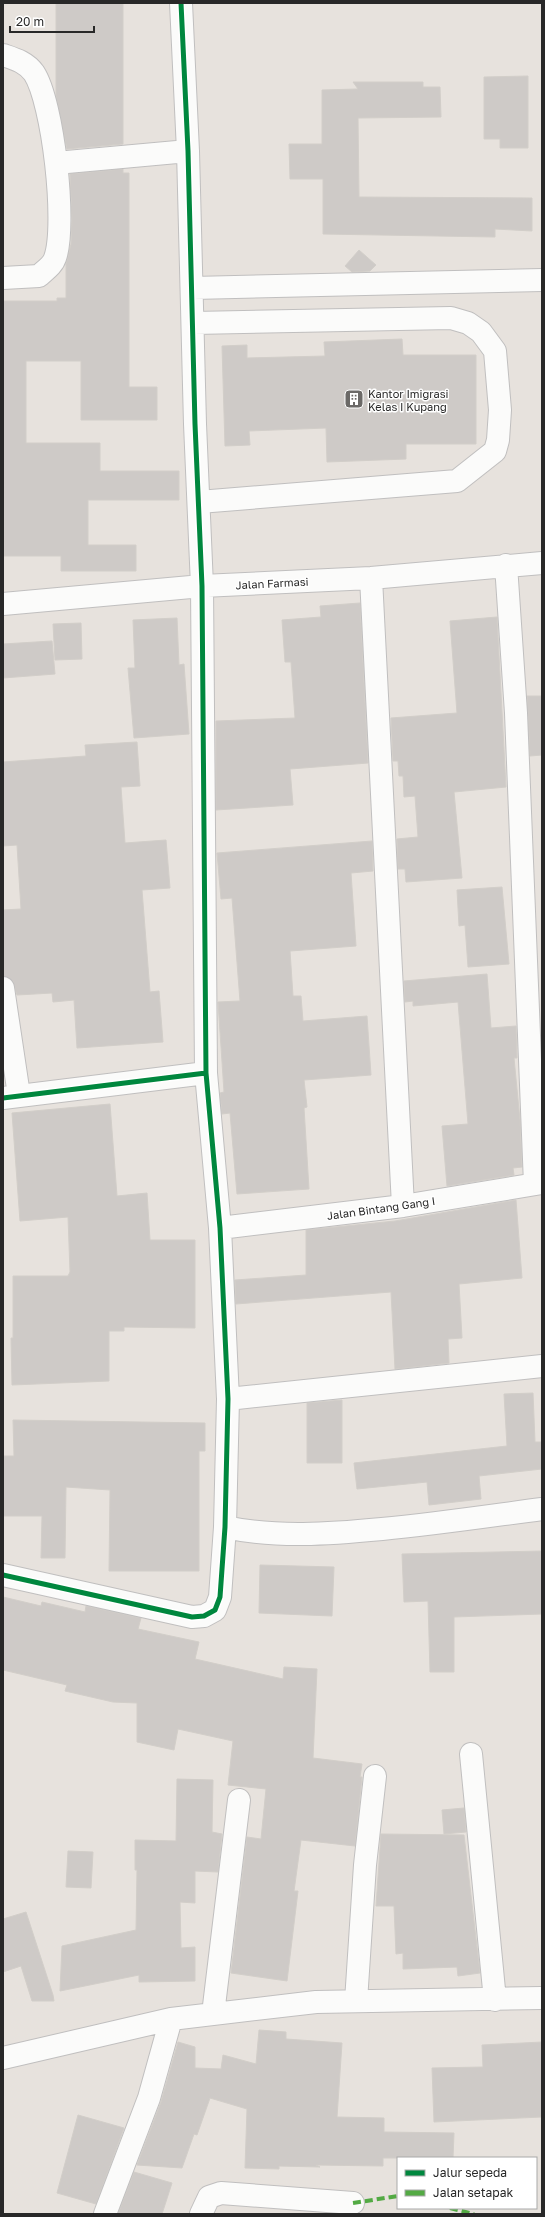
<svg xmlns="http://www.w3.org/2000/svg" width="545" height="2217" viewBox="0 0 545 2217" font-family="'Golos Text',sans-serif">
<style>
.building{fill:#cecac7;stroke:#d2cec9}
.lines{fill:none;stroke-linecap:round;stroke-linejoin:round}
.minor-casing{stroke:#c0bfbf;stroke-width:24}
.minor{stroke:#fbfbfa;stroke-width:22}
.quiet{stroke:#53aa44;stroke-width:4;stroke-dasharray:8 4;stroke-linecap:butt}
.cycleway-casing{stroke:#fff;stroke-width:8}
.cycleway{stroke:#00873e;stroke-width:5}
.labels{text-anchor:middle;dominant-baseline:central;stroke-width:3;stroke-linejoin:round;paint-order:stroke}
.poi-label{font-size:11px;fill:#282828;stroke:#fff;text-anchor:start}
.street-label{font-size:11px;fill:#282828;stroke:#fff}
</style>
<rect width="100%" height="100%" fill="#e7e2dd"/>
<path class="building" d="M 56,3 L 123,3 L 123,144 L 67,149 L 56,96 Z
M 528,76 L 528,148 L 500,148 L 500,139 L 484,139 L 484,77 Z
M 353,82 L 423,82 L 423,87 L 440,87 L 441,117 L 358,118 L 359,197 L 532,198 L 532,231 L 495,229 L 495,237 L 323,234 L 323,179 L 290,179 L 289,144 L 322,144 L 322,90 L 358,89 Z
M 123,169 L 123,173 L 129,173 L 129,387 L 157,387 L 157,420 L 81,420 L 81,361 L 26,361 L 26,443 L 100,443 L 100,471 L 179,471 L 179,500 L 88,500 L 88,545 L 136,545 L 136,571 L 61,571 L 61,556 L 4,556 L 3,301 L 57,301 L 57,298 L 66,298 L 66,264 L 71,244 L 72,220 L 70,174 Z
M 359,250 L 376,265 L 370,271 L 352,272 L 345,266 Z
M 402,339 L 403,355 L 476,355 L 476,444 L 406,444 L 406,459 L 327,462 L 326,428 L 249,431 L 250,445 L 225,446 L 222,346 L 247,345 L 247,358 L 325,356 L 324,342 Z
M 360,603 L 368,763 L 290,769 L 293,805 L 216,810 L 216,721 L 295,718 L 291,662 L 285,662 L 282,620 L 321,617 L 320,606 Z
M 497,617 L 506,787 L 454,792 L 462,878 L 406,882 L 405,869 L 398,869 L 397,839 L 418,837 L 415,796 L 404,797 L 403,776 L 399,776 L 398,761 L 393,761 L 391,718 L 457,713 L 450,621 Z
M 177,618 L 179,665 L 184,664 L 189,734 L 134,738 L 128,668 L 135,668 L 133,620 Z
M 81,623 L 82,659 L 55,660 L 53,624 Z
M 52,641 L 55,674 L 3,678 L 3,644 Z
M 527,696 L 542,696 L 542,755 L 530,756 Z
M 137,742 L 140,786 L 121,787 L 125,843 L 166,840 L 170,888 L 142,890 L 150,992 L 159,991 L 163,1042 L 77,1048 L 74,1000 L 53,1002 L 52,993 L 17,995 L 13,981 L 3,976 L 3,910 L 21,909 L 17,845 L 3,846 L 3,762 L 86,756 L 85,745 Z
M 372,841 L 373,871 L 351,873 L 356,946 L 290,951 L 293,996 L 301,996 L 303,1021 L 367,1016 L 371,1075 L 304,1080 L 307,1107 L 304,1108 L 309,1189 L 237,1194 L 230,1113 L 222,1114 L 220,1093 L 224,1092 L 218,1002 L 240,1001 L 232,898 L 221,899 L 217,853 Z
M 502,887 L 509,964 L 468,967 L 465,925 L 459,926 L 457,890 Z
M 487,974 L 491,1028 L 516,1026 L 517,1058 L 514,1058 L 520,1120 L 522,1167 L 513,1168 L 514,1175 L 447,1186 L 442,1126 L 468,1124 L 458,1002 L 413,1006 L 413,1001 L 405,1002 L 404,981 Z
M 110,1104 L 117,1196 L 147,1193 L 150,1240 L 195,1240 L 195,1328 L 124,1327 L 124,1331 L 109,1331 L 109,1381 L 12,1385 L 11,1338 L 13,1338 L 13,1276 L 68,1276 L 70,1272 L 68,1217 L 20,1221 L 12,1113 Z
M 516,1200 L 522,1278 L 459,1284 L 462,1338 L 448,1339 L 449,1363 L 395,1369 L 391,1292 L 236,1304 L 235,1280 L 306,1275 L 306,1230 L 395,1221 Z
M 533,1393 L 535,1442 L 542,1442 L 542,1469 L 479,1476 L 481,1499 L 429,1505 L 427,1482 L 357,1489 L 354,1463 L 507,1446 L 504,1394 Z
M 342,1400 L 342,1463 L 307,1463 L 307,1403 Z
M 13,1420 L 205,1423 L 205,1451 L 199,1451 L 199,1571 L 109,1571 L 110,1490 L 66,1487 L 65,1558 L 41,1558 L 42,1516 L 3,1516 L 3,1456 L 14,1456 Z
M 542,1551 L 542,1614 L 454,1617 L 454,1672 L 430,1672 L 428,1601 L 404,1602 L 402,1554 Z
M 260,1565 L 334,1567 L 332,1616 L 259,1613 Z
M 3,1597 L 41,1606 L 42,1602 L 85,1612 L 86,1606 L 141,1618 L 138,1629 L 199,1642 L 195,1659 L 283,1679 L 284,1667 L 317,1669 L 313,1758 L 362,1764 L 360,1777 L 362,1777 L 355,1846 L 301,1840 L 294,1891 L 298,1891 L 287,1981 L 231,1973 L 247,1837 L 261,1839 L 266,1789 L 228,1785 L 233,1741 L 178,1729 L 174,1750 L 137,1742 L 137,1703 L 113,1702 L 65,1691 L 67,1685 L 3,1670 Z
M 177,1779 L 213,1780 L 212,1832 L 222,1834 L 218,1872 L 195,1871 L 195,1903 L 180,1902 L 181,1948 L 195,1947 L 195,1981 L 139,1982 L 139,1975 L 60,1991 L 62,1946 L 136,1930 L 137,1870 L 135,1870 L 135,1840 L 176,1841 Z
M 464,1808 L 466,1832 L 444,1834 L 442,1810 Z
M 381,1834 L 464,1835 L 480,1973 L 458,1976 L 457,1967 L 403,1969 L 403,1953 L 396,1954 L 394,1906 L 376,1906 Z
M 68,1851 L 93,1852 L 91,1888 L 66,1887 Z
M 26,1912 L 53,1995 L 54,2001 L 32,2001 L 21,1966 L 3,1972 L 3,1919 Z
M 259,2030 L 286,2032 L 286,2039 L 342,2043 L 337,2117 L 384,2118 L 384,2132 L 454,2133 L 453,2158 L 383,2158 L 383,2166 L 316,2165 L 320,2167 L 279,2166 L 279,2169 L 245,2168 L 247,2109 L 210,2098 L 197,2135 L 194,2134 L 182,2168 L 137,2165 L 161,2102 L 178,2042 L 195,2047 L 195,2068 L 221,2069 L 223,2055 L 256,2064 Z
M 542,2042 L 542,2117 L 434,2122 L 432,2068 L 483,2067 L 482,2045 Z
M 78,2115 L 124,2128 L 96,2204 L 57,2193 Z
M 134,2172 L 172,2183 L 162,2214 L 118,2214 Z"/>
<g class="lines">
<g class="minor-casing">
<path id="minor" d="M 3,55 C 15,59 26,62 34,73 C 53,102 67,225 55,258 C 53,265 44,271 39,276 L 3,278
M 56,163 L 188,151
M 193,288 L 542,280
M 194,323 L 451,318 L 468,323 L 481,332 L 495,351 L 500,410 L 498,440 L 495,451 L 457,481 L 199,502
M 506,565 L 516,713 L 535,1184
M 371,578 L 403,1206
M 3,604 L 202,586 L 371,578 L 542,563
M 3,988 L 19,1095
M 3,1098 L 206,1073 L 202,586 L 195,424 L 188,151 L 181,3
M 220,1228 L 403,1206 L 542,1183
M 228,1399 L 542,1366
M 225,1527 C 276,1538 330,1534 382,1529 C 436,1524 489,1516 542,1509
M 3,1575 L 192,1617 L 204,1616 L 215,1610 L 220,1597 L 225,1527 L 228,1399 L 220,1228 L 206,1073
M 471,1754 L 495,2000
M 356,2001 L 365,1865 L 375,1776
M 213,2014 L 239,1800
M 3,2058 L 171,2019 L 316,2002 L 542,1998
M 105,2214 L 149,2098 L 171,2019
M 201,2214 L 209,2197 L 221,2193 L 353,2203"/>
</g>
<use href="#minor" class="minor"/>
<path class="quiet" d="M 353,2203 L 398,2196
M 450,2208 L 474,2214"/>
<g class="cycleway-casing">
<path id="cycleway" d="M 3,1098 L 206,1073 L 202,586 L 195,424 L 188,151 L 181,3
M 3,1575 L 192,1617 L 204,1616 L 215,1610 L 220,1597 L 225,1527 L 228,1399 L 220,1228 L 206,1073"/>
</g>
<use href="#cycleway" class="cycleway"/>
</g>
<defs>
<g id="building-square" transform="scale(1)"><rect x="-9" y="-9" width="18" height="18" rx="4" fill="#6b6967" stroke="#fff"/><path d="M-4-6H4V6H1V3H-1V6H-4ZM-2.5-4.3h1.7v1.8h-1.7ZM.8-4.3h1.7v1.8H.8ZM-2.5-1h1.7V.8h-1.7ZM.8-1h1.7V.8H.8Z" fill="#fff"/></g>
</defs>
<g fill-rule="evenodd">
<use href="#building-square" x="354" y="399"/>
</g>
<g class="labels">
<g class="poi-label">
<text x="368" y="393">Kantor Imigrasi<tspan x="368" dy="13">Kelas I Kupang</tspan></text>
</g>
<g class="street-label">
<text transform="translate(272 583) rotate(-3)">Jalan Farmasi</text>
<text transform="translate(381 1208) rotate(-8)">Jalan Bintang Gang I</text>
</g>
</g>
<rect width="545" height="2217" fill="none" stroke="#282828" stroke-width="8"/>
<rect x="397" y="2157" width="140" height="52" fill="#ffffff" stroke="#a9a9a9"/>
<rect x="405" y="2170" width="20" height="6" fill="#00873e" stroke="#a9a9a9"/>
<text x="433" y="2177" font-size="12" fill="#282828">Jalur sepeda</text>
<rect x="405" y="2190" width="20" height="6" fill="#53aa44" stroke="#a9a9a9"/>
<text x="433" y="2197" font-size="12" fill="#282828">Jalan setapak</text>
<path d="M10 26v6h84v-6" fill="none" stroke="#282828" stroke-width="2"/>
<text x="16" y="26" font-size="12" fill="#282828" stroke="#ffffff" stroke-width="3" paint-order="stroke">20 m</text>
</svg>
